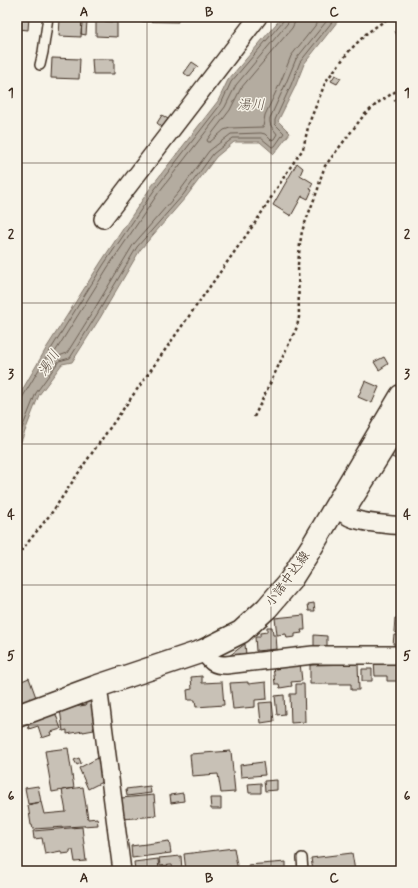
<svg xmlns="http://www.w3.org/2000/svg" width="418" height="888" viewBox="0 0 418 888" font-family="Mynerve,'Klee One',sans-serif">
<style>
.water{fill:#b4aca0;stroke:#84786c}
.lines{fill:none;stroke-linecap:round;stroke-linejoin:round}
.shore{stroke:#6b5e52;stroke-width:1}
.building{fill:#c8c1b6;stroke:#3b2a1e}
.service-casing{stroke:#3b2a1e;stroke-width:12}
.minor-casing{stroke:#3b2a1e;stroke-width:20}
.secondary-casing{stroke:#3b2a1e;stroke-width:25}
.path{stroke:#3b2a1e;stroke-width:2.5;stroke-dasharray:3 3;stroke-linecap:butt}
.service{stroke:#f7f3e8;stroke-width:9}
.minor{stroke:#f7f3e8;stroke-width:17}
.secondary{stroke:#f7f3e8;stroke-width:22}
.grid{fill:none;stroke:#3b2a1e;stroke-width:1;stroke-opacity:0.55}
.labels{text-anchor:middle;dominant-baseline:central;stroke-width:3;stroke-linejoin:round;paint-order:stroke}
.street-label{font-size:13px;fill:#3b2a1e;stroke:#f7f3e8}
.water-label{font-size:14px;font-style:italic;fill:#5f5145;stroke:#f7f3e8}
.neatline{fill:none;stroke:#3b2a1e;stroke-width:1.5}
.grid-label{font-size:13px;text-anchor:middle;font-weight:bold;fill:#3b2a1e}
</style>
<rect width="100%" height="100%" fill="#f7f3e8"/>
<filter id="ink" filterUnits="userSpaceOnUse"><feTurbulence type="fractalNoise" baseFrequency=".025" numOctaves="2"/><feDisplacementMap in="SourceGraphic" scale="8" xChannelSelector="R" yChannelSelector="G"/><feConvolveMatrix kernelMatrix="1 2 1 2 8 2 1 2 1" color-interpolation-filters="sRGB"/></filter>
<g filter="url(#ink)">
<path class="water" d="M 282,17 L 341,17 L 304,64 L 295,87 L 278,121 L 290,133 L 274,154 L 260,142 L 234,142 L 216,157 L 186,197 L 140,250 L 100,318 L 72,362 L 62,364 L 39,395 L 17,452 L 17,399 L 47,347 L 101,262 L 151,187 L 218,101 L 228,80 Z"/>
<g class="lines">
<path class="shore" d="M 289,17 L 289,21 L 287,24 L 236,85 L 225,107 L 159,192 L 108,267 L 55,352 L 53,356 L 54,358 L 55,358 L 59,356 L 67,353 L 92,313 L 133,245 L 179,192 L 209,151 L 231,134 L 261,133 L 265,134 L 271,140 L 274,139 L 277,134 C 273,128 269,126 270,118 L 286,83 L 296,59 L 330,17
M 295,17 L 295,22 L 292,28 L 241,88 L 230,110 L 207,140 L 208,142 L 210,142 L 224,130 L 230,128 L 263,127 L 265,115 L 281,81 L 291,56 L 322,17
M 17,401 L 20,400 L 22,398 L 51,349 L 104,264 L 155,189 L 221,104 L 231,82 L 283,21 L 284,17
M 17,441 L 36,393 L 59,361 L 70,358 L 96,316 L 137,247 L 183,195 L 213,154 L 233,138 L 261,138 L 272,147 L 275,146 L 284,133 L 275,124 L 275,120 L 291,85 L 300,62 L 336,17"/>
</g>
<path class="building" d="M 17,17 L 29,17 L 28,30 L 19,29 L 19,31 L 17,30 Z
M 125,17 L 178,17 L 178,22 L 125,21 Z
M 60,19 L 82,20 L 81,37 L 59,36 Z
M 82,21 L 87,21 L 86,35 L 81,34 Z
M 96,21 L 117,22 L 117,37 L 96,36 Z
M 401,29 L 401,43 L 395,31 Z
M 52,58 L 80,59 L 79,79 L 51,78 Z
M 92,59 L 114,59 L 114,74 L 93,74 Z
M 192,62 L 198,66 L 189,77 L 184,73 Z
M 335,75 L 341,78 L 337,84 L 331,81 Z
M 401,96 L 401,111 L 394,100 Z
M 162,115 L 168,119 L 162,127 L 157,123 Z
M 17,149 L 18,149 L 22,173 L 17,174 Z
M 297,163 L 303,168 L 300,175 L 313,183 L 310,189 L 312,190 L 308,199 L 302,196 L 291,216 L 273,205 Z
M 384,357 L 388,364 L 379,370 L 374,362 Z
M 365,381 L 379,387 L 372,403 L 358,397 Z
M 393,445 L 401,449 L 401,453 L 398,460 L 388,455 Z
M 400,576 L 401,576 L 401,595 L 398,594 Z
M 314,603 L 315,611 L 309,611 L 308,604 Z
M 398,614 L 401,614 L 401,633 L 394,632 L 395,618 L 398,618 Z
M 304,615 L 305,630 L 301,630 L 302,633 L 295,634 L 295,637 L 287,638 L 286,634 L 277,635 L 275,618 Z
M 267,627 L 272,627 L 273,635 L 276,635 L 277,649 L 256,651 L 255,637 L 260,637 L 260,633 L 267,632 Z
M 314,635 L 327,636 L 327,648 L 314,648 Z
M 394,635 L 399,635 L 398,644 L 393,644 Z
M 245,644 L 246,655 L 230,658 L 229,656 Z
M 374,662 L 401,662 L 401,681 L 387,681 L 387,676 L 375,676 Z
M 300,663 L 302,681 L 291,682 L 292,686 L 280,688 L 279,684 L 275,684 L 273,666 Z
M 358,664 L 359,690 L 351,690 L 351,684 L 310,684 L 310,665 Z
M 362,669 L 372,669 L 372,681 L 362,681 Z
M 202,676 L 202,683 L 222,682 L 224,705 L 196,707 L 195,700 L 188,700 L 187,690 L 192,689 L 191,677 Z
M 29,678 L 37,700 L 17,707 L 17,683 Z
M 248,682 L 248,684 L 266,682 L 267,699 L 255,700 L 255,707 L 233,709 L 230,683 Z
M 296,684 L 304,684 L 305,722 L 291,723 L 290,694 L 296,694 Z
M 284,695 L 285,714 L 277,715 L 275,696 Z
M 96,700 L 98,727 L 93,728 L 94,730 L 83,732 L 83,731 L 67,734 L 67,730 L 63,731 L 60,709 L 86,705 L 85,702 Z
M 272,702 L 274,721 L 261,723 L 259,703 Z
M 55,712 L 61,729 L 51,732 L 50,732 L 51,735 L 42,738 L 38,726 L 29,729 L 27,720 Z
M 68,748 L 74,788 L 52,792 L 45,751 Z
M 231,751 L 235,792 L 221,793 L 218,774 L 192,776 L 190,754 Z
M 79,758 L 81,763 L 77,765 L 74,760 Z
M 98,758 L 108,779 L 88,789 L 79,768 Z
M 263,762 L 265,775 L 241,777 L 240,765 Z
M 277,780 L 277,790 L 265,791 L 264,781 Z
M 261,783 L 261,793 L 249,793 L 248,784 Z
M 38,786 L 41,802 L 28,804 L 25,788 Z
M 150,786 L 151,793 L 127,796 L 126,789 Z
M 83,787 L 88,819 L 97,818 L 98,825 L 33,829 L 32,825 L 31,825 L 28,805 L 41,802 L 44,814 L 66,812 L 62,790 Z
M 183,793 L 184,801 L 171,803 L 170,795 Z
M 154,795 L 156,816 L 123,819 L 121,798 Z
M 210,798 L 221,798 L 221,809 L 211,809 Z
M 82,827 L 86,861 L 75,862 L 73,850 L 70,850 L 70,853 L 62,854 L 61,851 L 45,854 L 42,838 L 34,839 L 33,831 Z
M 169,841 L 171,853 L 132,858 L 131,846 Z
M 234,848 L 238,871 L 225,871 L 225,868 L 197,871 L 186,871 L 184,854 Z
M 352,853 L 355,871 L 313,871 L 311,858 Z
M 181,856 L 182,871 L 173,871 L 172,865 L 160,866 L 159,858 Z
M 158,859 L 159,871 L 135,871 L 134,862 Z
M 286,862 L 286,871 L 249,871 L 248,865 Z"/>
<g class="lines">
<g class="service-casing">
<path id="service" d="M 40,65 L 43,52 L 48,17
M 302,858 L 303,871"/>
</g>
<g class="minor-casing">
<path id="minor" d="M 103,219 L 258,17
M 336,507 C 341,512 347,517 354,519 C 369,524 386,524 401,526
M 344,514 L 351,504 L 401,424
M 203,651 C 211,661 212,665 226,665 L 313,655 L 401,655
M 98,686 L 122,871"/>
</g>
<g class="secondary-casing">
<path id="secondary" d="M 17,716 L 98,686 L 203,651 L 241,632 L 267,608 L 290,581 L 311,548 L 401,396"/>
</g>
<path class="path" d="M 254,417 L 297,327 L 299,317 L 298,264 L 300,244 L 302,231 L 318,189 L 321,177 L 325,166 L 364,115 L 379,102 L 401,88
M 17,556 L 53,511 L 85,463 L 257,220 L 289,169 L 303,149 L 309,123 L 326,81 L 350,50 L 367,33 L 390,17"/>
<use href="#service" class="service"/>
<use href="#minor" class="minor"/>
<use href="#secondary" class="secondary"/>
</g>
</g>
<path class="grid" d="M 147,17 L 147,871M 271,17 L 271,871M 17,163 L 401,163M 17,303 L 401,303M 17,444 L 401,444M 17,585 L 401,585M 17,725 L 401,725"/>
<g class="labels">
<g class="street-label">
<text transform="translate(288 579) rotate(-54)">小諸中込線</text>
</g>
<g class="water-label">
<text x="251" y="105">湯川</text>
<text transform="translate(49 363) rotate(-57)">湯川</text>
</g>
</g>
<rect width="418" height="888" fill="none" stroke="#f7f3e8" stroke-width="44"/>
<rect x="22" y="22" width="374" height="844" class="neatline"/>
<g class="grid-label">
<text x="84" y="16">A</text>
<text x="209" y="16">B</text>
<text x="334" y="16">C</text>
<text x="11" y="97">1</text>
<text x="407" y="97">1</text>
<text x="11" y="238">2</text>
<text x="407" y="238">2</text>
<text x="11" y="378">3</text>
<text x="407" y="378">3</text>
<text x="11" y="519">4</text>
<text x="407" y="519">4</text>
<text x="11" y="660">5</text>
<text x="407" y="660">5</text>
<text x="11" y="800">6</text>
<text x="407" y="800">6</text>
<text x="84" y="882">A</text>
<text x="209" y="882">B</text>
<text x="334" y="882">C</text>
</g>
</svg>
